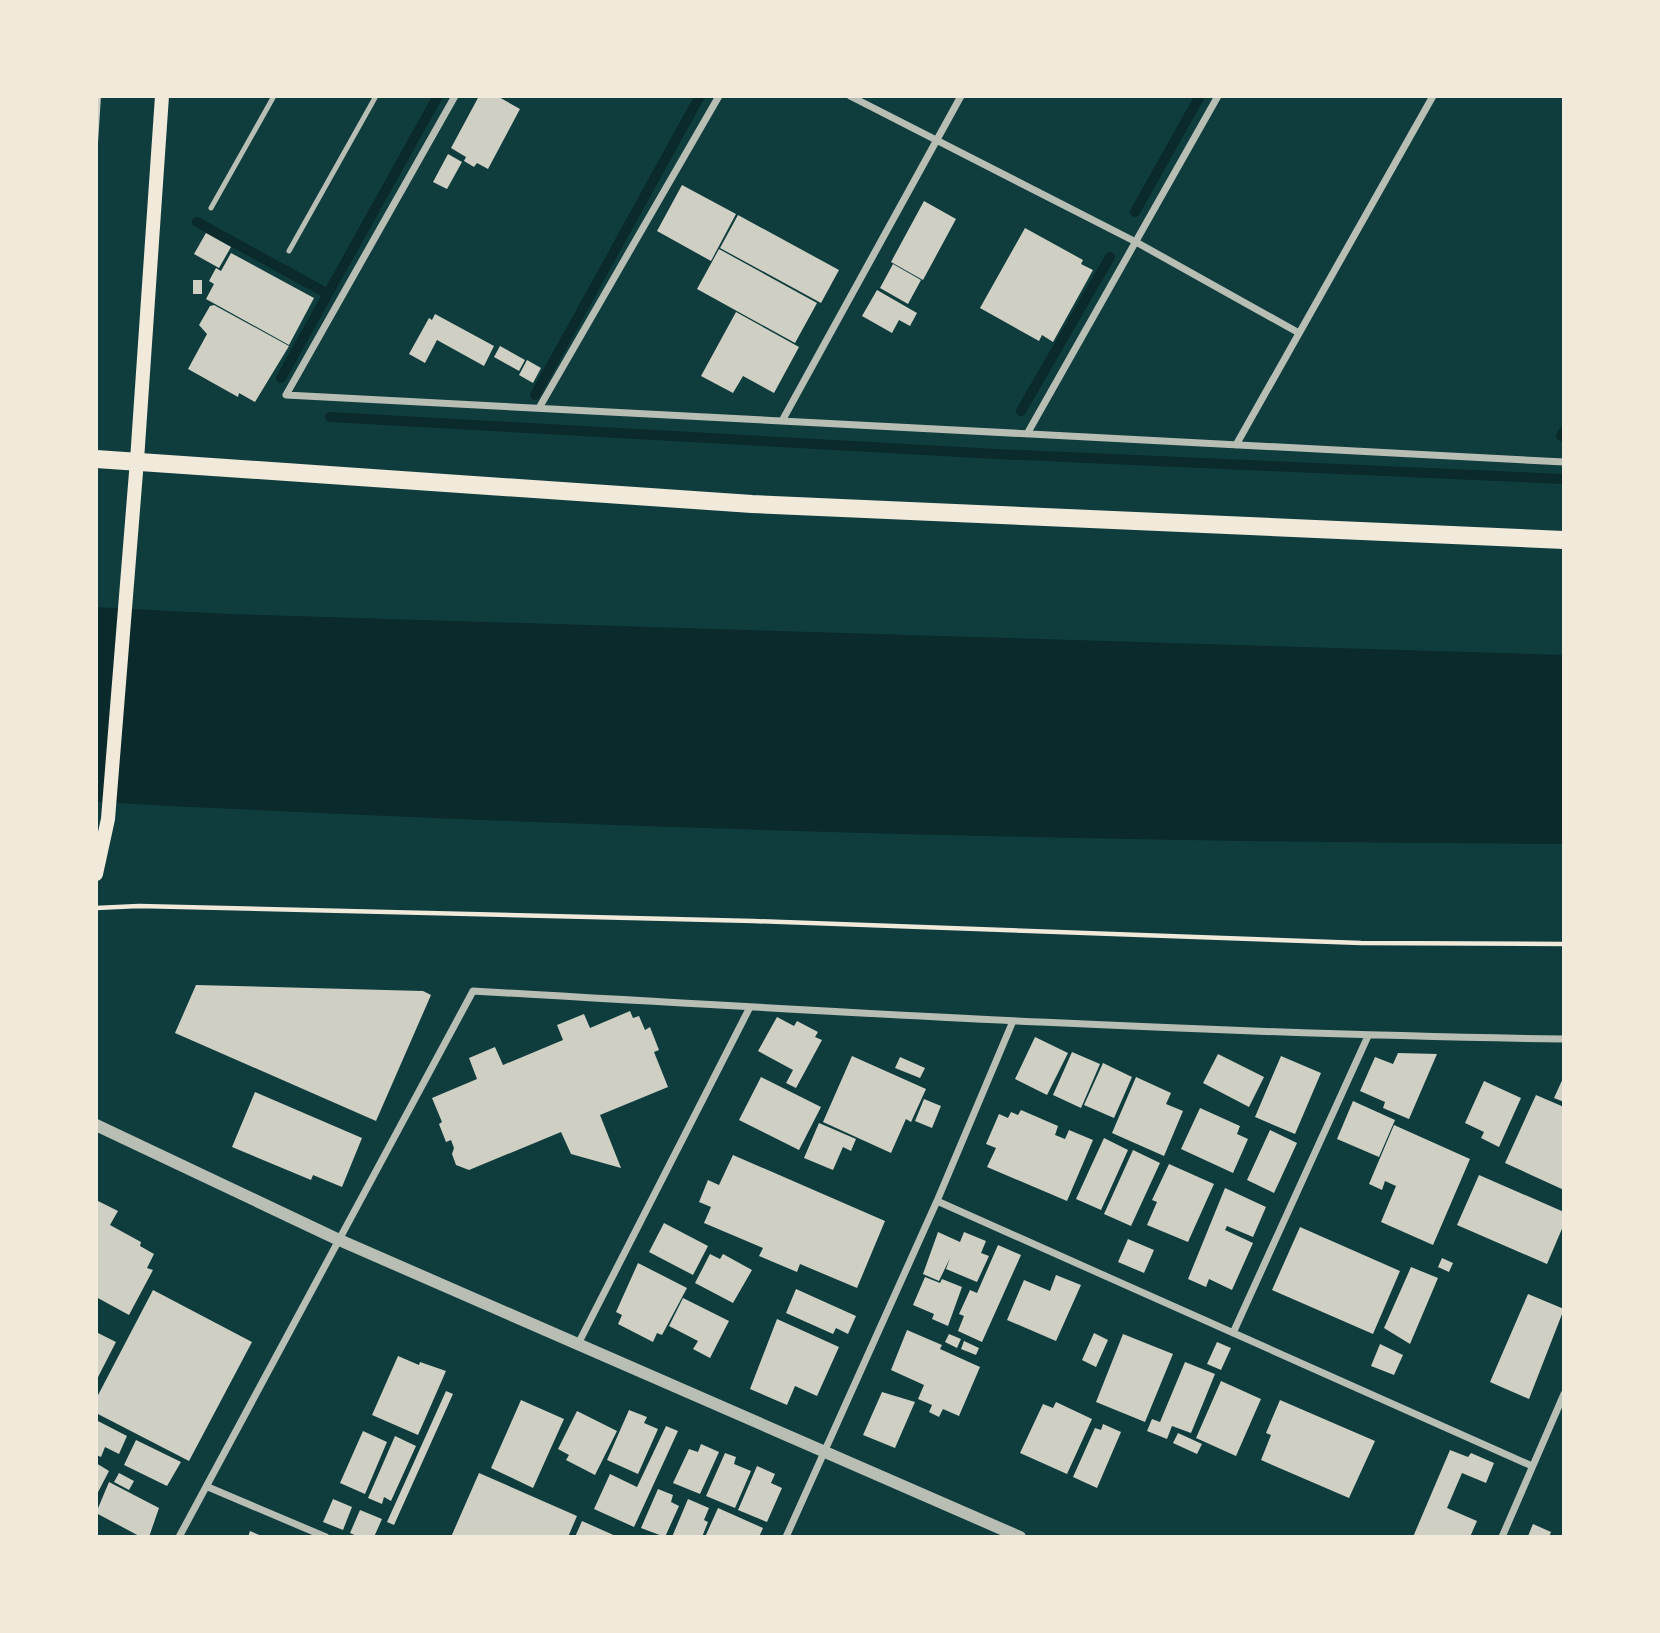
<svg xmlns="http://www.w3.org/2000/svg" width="1660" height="1633" viewBox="0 0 1660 1633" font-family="Karla,sans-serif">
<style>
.water{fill:#0a2a2b}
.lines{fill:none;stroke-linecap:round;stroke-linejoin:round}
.stream{stroke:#0a2a2b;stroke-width:10}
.building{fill:#cfcfc3}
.path{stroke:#f1e9da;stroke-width:4.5}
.service{stroke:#b8beb3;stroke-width:5}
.minor{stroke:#b8beb3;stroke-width:7}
.tertiary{stroke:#b8beb3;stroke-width:12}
.secondary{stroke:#f1e9da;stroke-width:14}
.primary{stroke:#f1e9da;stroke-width:18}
</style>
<rect width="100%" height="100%" fill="#0f3d3e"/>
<path class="water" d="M 96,607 L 228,614 L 1564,655 L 1564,844 C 1074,842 585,828 96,802 Z"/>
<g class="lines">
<path class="stream" d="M 1135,212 L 1200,96
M 197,222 L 328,294
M 281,378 L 438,96
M 535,395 L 700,96
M 1021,411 L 1110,257
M 330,417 L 997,454 L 1564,479
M 1561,436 L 1564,431"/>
</g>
<path class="building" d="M 96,96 L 101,96 L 98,143 L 96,143 Z
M 479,96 L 497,96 L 520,109 L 488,169 L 477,163 L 474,167 L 464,161 L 466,157 L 451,148 Z
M 448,154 L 462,162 L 447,189 L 433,182 Z
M 682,185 L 736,214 L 711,261 L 657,231 Z
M 924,201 L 956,219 L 923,280 L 891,262 Z
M 738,215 L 839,270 L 821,303 L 720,248 Z
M 1025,228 L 1083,260 L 1081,264 L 1093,270 L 1053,342 L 1042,335 L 1039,341 L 980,308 Z
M 206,233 L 231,247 L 219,268 L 194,254 Z
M 719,249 L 817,303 L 795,343 L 697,289 Z
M 231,253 L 314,298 L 289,345 L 206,299 L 214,284 L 209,281 L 216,268 L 221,271 Z
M 893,264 L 921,280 L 908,304 L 880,288 Z
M 193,280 L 202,280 L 202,294 L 193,294 Z
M 877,290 L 917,313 L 910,326 L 899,320 L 892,333 L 862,316 Z
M 214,305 L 289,346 L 255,402 L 239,393 L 238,397 L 188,369 L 207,334 L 199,325 L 210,306 Z
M 736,312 L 799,347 L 774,393 L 743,376 L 733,393 L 701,376 Z
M 435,314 L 494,346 L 484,366 L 437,340 L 425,363 L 409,354 L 429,318 L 432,320 Z
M 500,346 L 525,360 L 519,371 L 494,357 Z
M 527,360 L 541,368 L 533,383 L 519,375 Z
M 196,985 L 423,991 L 431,995 L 376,1121 L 175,1033 Z
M 630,1011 L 633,1018 L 639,1016 L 645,1030 L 650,1027 L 659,1050 L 654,1052 L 668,1087 L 600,1115 L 621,1168 L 571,1154 L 561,1132 L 469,1170 L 456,1165 L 452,1154 L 454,1148 L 451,1140 L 446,1142 L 439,1124 L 442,1122 L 432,1098 L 477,1079 L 469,1058 L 495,1047 L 503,1065 L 563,1040 L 557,1025 L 584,1014 L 590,1028 Z
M 777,1017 L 794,1026 L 797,1021 L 818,1032 L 815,1037 L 822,1040 L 796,1088 L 786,1083 L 793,1070 L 758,1051 Z
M 1035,1037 L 1068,1053 L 1047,1095 L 1015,1079 Z
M 1072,1052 L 1100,1064 L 1081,1108 L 1053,1095 Z
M 1398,1053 L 1437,1054 L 1409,1119 L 1383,1108 L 1385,1102 L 1360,1091 L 1375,1057 L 1393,1064 Z
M 1218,1054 L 1264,1077 L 1249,1107 L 1203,1083 Z
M 852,1056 L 926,1089 L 911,1122 L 906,1119 L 891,1153 L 823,1122 Z
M 1281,1056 L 1321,1073 L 1295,1134 L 1255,1117 Z
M 900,1057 L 925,1068 L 920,1078 L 895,1068 Z
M 1103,1063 L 1132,1077 L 1114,1118 L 1084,1105 Z
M 1564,1076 L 1564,1102 L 1554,1098 Z
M 761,1077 L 821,1107 L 799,1150 L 739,1120 Z
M 1136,1077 L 1171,1093 L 1166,1104 L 1183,1111 L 1164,1156 L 1112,1133 Z
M 1484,1081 L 1521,1098 L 1499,1147 L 1481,1138 L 1484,1132 L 1465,1123 Z
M 255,1092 L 362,1138 L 342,1187 L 313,1175 L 311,1180 L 232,1147 Z
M 1536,1095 L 1564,1107 L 1564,1190 L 1505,1163 Z
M 924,1099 L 941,1106 L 932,1128 L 915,1121 Z
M 1353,1101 L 1395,1120 L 1379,1157 L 1337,1139 Z
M 1200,1108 L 1240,1126 L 1237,1134 L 1248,1139 L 1233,1173 L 1181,1149 Z
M 1021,1110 L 1058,1126 L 1055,1135 L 1065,1139 L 1069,1130 L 1093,1140 L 1067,1201 L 987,1167 L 996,1148 L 986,1144 L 999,1114 L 1008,1118 L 1011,1112 L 1018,1115 Z
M 819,1123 L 856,1139 L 851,1151 L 843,1147 L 833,1170 L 804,1158 Z
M 1394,1125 L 1470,1159 L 1433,1245 L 1381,1222 L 1396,1186 L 1385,1181 L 1382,1190 L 1369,1184 Z
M 1270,1130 L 1297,1143 L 1274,1193 L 1247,1180 Z
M 1104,1138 L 1128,1150 L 1101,1210 L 1076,1199 Z
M 1133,1150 L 1160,1163 L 1131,1226 L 1104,1214 Z
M 733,1155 L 885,1221 L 857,1288 L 800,1264 L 797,1272 L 759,1256 L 763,1248 L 704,1223 L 711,1207 L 699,1202 L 708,1180 L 719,1185 Z
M 1169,1164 L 1214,1184 L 1188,1242 L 1147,1225 L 1157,1202 L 1152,1200 Z
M 1479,1175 L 1564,1212 L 1564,1224 L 1547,1264 L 1457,1225 Z
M 1225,1188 L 1266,1207 L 1253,1237 L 1227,1226 L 1225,1230 L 1253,1243 L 1232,1290 L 1209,1279 L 1206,1287 L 1188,1279 Z
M 96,1200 L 118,1211 L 110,1225 L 141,1242 L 140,1246 L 154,1254 L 147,1268 L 153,1270 L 129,1315 L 96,1297 Z
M 664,1223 L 708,1246 L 693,1275 L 649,1252 Z
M 1300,1227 L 1400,1271 L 1373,1334 L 1272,1290 Z
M 938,1232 L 960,1242 L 964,1232 L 986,1241 L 981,1253 L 989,1256 L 977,1282 L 946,1269 L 950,1258 L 939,1281 L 923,1274 Z
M 1128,1239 L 1154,1250 L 1144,1273 L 1118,1262 Z
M 998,1245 L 1021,1255 L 982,1342 L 958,1331 L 964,1316 L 959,1314 L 970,1290 L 977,1293 Z
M 710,1254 L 720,1259 L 723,1254 L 752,1270 L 733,1303 L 695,1283 Z
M 1442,1258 L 1453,1263 L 1449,1272 L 1438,1267 Z
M 638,1263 L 687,1288 L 662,1335 L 657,1333 L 653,1342 L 618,1324 L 622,1315 L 616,1312 Z
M 1411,1267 L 1438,1278 L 1410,1344 L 1384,1328 Z
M 1056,1275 L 1081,1285 L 1056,1341 L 1007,1320 L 1024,1280 L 1050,1291 Z
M 925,1277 L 940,1283 L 942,1279 L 962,1287 L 948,1326 L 932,1319 L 934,1314 L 913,1305 Z
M 796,1289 L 856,1316 L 848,1334 L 836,1328 L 833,1334 L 786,1313 Z
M 153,1290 L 252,1342 L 189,1461 L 96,1413 L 96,1399 Z
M 1528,1294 L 1564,1309 L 1529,1399 L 1490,1382 Z
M 683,1298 L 729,1321 L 710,1358 L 693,1349 L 698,1341 L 669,1326 Z
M 777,1319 L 839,1347 L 817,1396 L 795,1386 L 787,1405 L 750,1389 Z
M 907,1330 L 942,1345 L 940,1349 L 980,1367 L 959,1416 L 943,1409 L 939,1417 L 929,1412 L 932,1405 L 918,1399 L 924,1385 L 891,1370 Z
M 96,1332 L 116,1342 L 96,1381 Z
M 1094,1333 L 1108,1340 L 1096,1367 L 1082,1360 Z
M 949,1334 L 961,1339 L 957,1348 L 945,1342 Z
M 1123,1334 L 1173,1354 L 1145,1422 L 1096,1402 Z
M 964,1341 L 979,1348 L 976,1355 L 961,1349 Z
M 1217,1342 L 1231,1348 L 1221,1370 L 1207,1364 Z
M 1380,1344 L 1403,1355 L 1394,1375 L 1371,1366 Z
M 398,1356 L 419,1365 L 420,1362 L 446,1371 L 418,1435 L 372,1415 Z
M 1185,1362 L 1215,1374 L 1191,1433 L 1172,1426 L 1167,1439 L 1147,1431 L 1152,1419 L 1160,1422 Z
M 1221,1381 L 1261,1399 L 1236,1456 L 1196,1438 Z
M 446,1391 L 453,1394 L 394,1525 L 387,1522 Z
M 882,1392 L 915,1402 L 895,1448 L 863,1435 Z
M 521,1400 L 564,1419 L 533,1488 L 491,1468 Z
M 1280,1400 L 1375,1441 L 1349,1498 L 1261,1460 L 1271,1435 L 1266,1433 Z
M 1056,1402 L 1092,1419 L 1067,1474 L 1020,1453 L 1043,1404 L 1053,1408 Z
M 629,1410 L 647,1417 L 644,1423 L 658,1429 L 638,1474 L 607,1460 Z
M 577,1411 L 617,1431 L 595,1475 L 566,1460 L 569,1455 L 558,1449 Z
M 96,1420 L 127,1436 L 119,1454 L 105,1447 L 101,1457 L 96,1455 Z
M 1103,1424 L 1121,1432 L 1097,1488 L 1073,1477 L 1095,1428 L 1101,1430 Z
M 666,1426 L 678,1431 L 634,1527 L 594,1509 L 610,1474 L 637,1487 Z
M 363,1431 L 387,1442 L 365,1494 L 340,1483 Z
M 1178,1433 L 1202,1444 L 1197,1454 L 1173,1443 Z
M 395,1436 L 416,1446 L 391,1501 L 384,1497 L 382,1504 L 368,1498 Z
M 136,1440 L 181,1462 L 167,1486 L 124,1465 Z
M 701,1444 L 719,1452 L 700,1494 L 673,1483 L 689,1449 L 698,1452 Z
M 1450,1450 L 1468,1457 L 1471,1453 L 1494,1463 L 1486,1483 L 1462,1473 L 1447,1508 L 1477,1521 L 1470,1537 L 1413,1537 Z
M 725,1453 L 736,1457 L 734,1464 L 751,1471 L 735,1508 L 706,1496 Z
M 96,1463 L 109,1471 L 96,1496 Z
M 757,1466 L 775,1474 L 771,1483 L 782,1488 L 767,1522 L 738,1510 Z
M 119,1473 L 134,1481 L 129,1490 L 114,1482 Z
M 479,1473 L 577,1516 L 568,1537 L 451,1537 Z
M 109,1482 L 159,1508 L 149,1537 L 141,1537 L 96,1513 Z
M 658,1489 L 673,1495 L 671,1502 L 679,1506 L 665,1537 L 641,1528 Z
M 333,1499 L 352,1507 L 343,1530 L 323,1522 Z
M 688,1499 L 709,1508 L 704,1520 L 708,1522 L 702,1537 L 672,1537 Z
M 718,1508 L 763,1528 L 759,1537 L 705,1537 Z
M 360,1510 L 382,1519 L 374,1537 L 359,1537 L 350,1533 Z
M 582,1521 L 618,1537 L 575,1537 Z
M 1533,1524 L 1551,1532 L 1549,1537 L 1528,1536 Z
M 250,1531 L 264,1537 L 248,1537 Z"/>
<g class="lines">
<path class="path" d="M 96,908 L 139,906 L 753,921 L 1361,943 L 1564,944"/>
<path class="service" d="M 211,208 L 274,96
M 289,251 L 376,96"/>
<path class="minor" d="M 455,96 L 286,395 L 1564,462
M 850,96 L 1136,242 L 1299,333
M 539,408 L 719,96
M 782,421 L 961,96
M 1027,434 L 1218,96
M 1236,445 L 1433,96
M 937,1201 L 1532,1466
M 1233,1333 L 1368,1036
M 577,1346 L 750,1007
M 208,1487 L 326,1537
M 179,1537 L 473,991 C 836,1012 1200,1034 1564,1039
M 786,1537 L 937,1201 L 1013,1021
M 1502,1537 L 1564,1394"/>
<path class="tertiary" d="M 96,1125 L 337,1239 L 1020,1537"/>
<path class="secondary" d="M 96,874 L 108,819 L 137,460 L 162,96"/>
<path class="primary" d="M 96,459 L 752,504 L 1564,540"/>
</g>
<rect width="1660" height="1633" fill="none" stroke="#f1e9da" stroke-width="196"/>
</svg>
